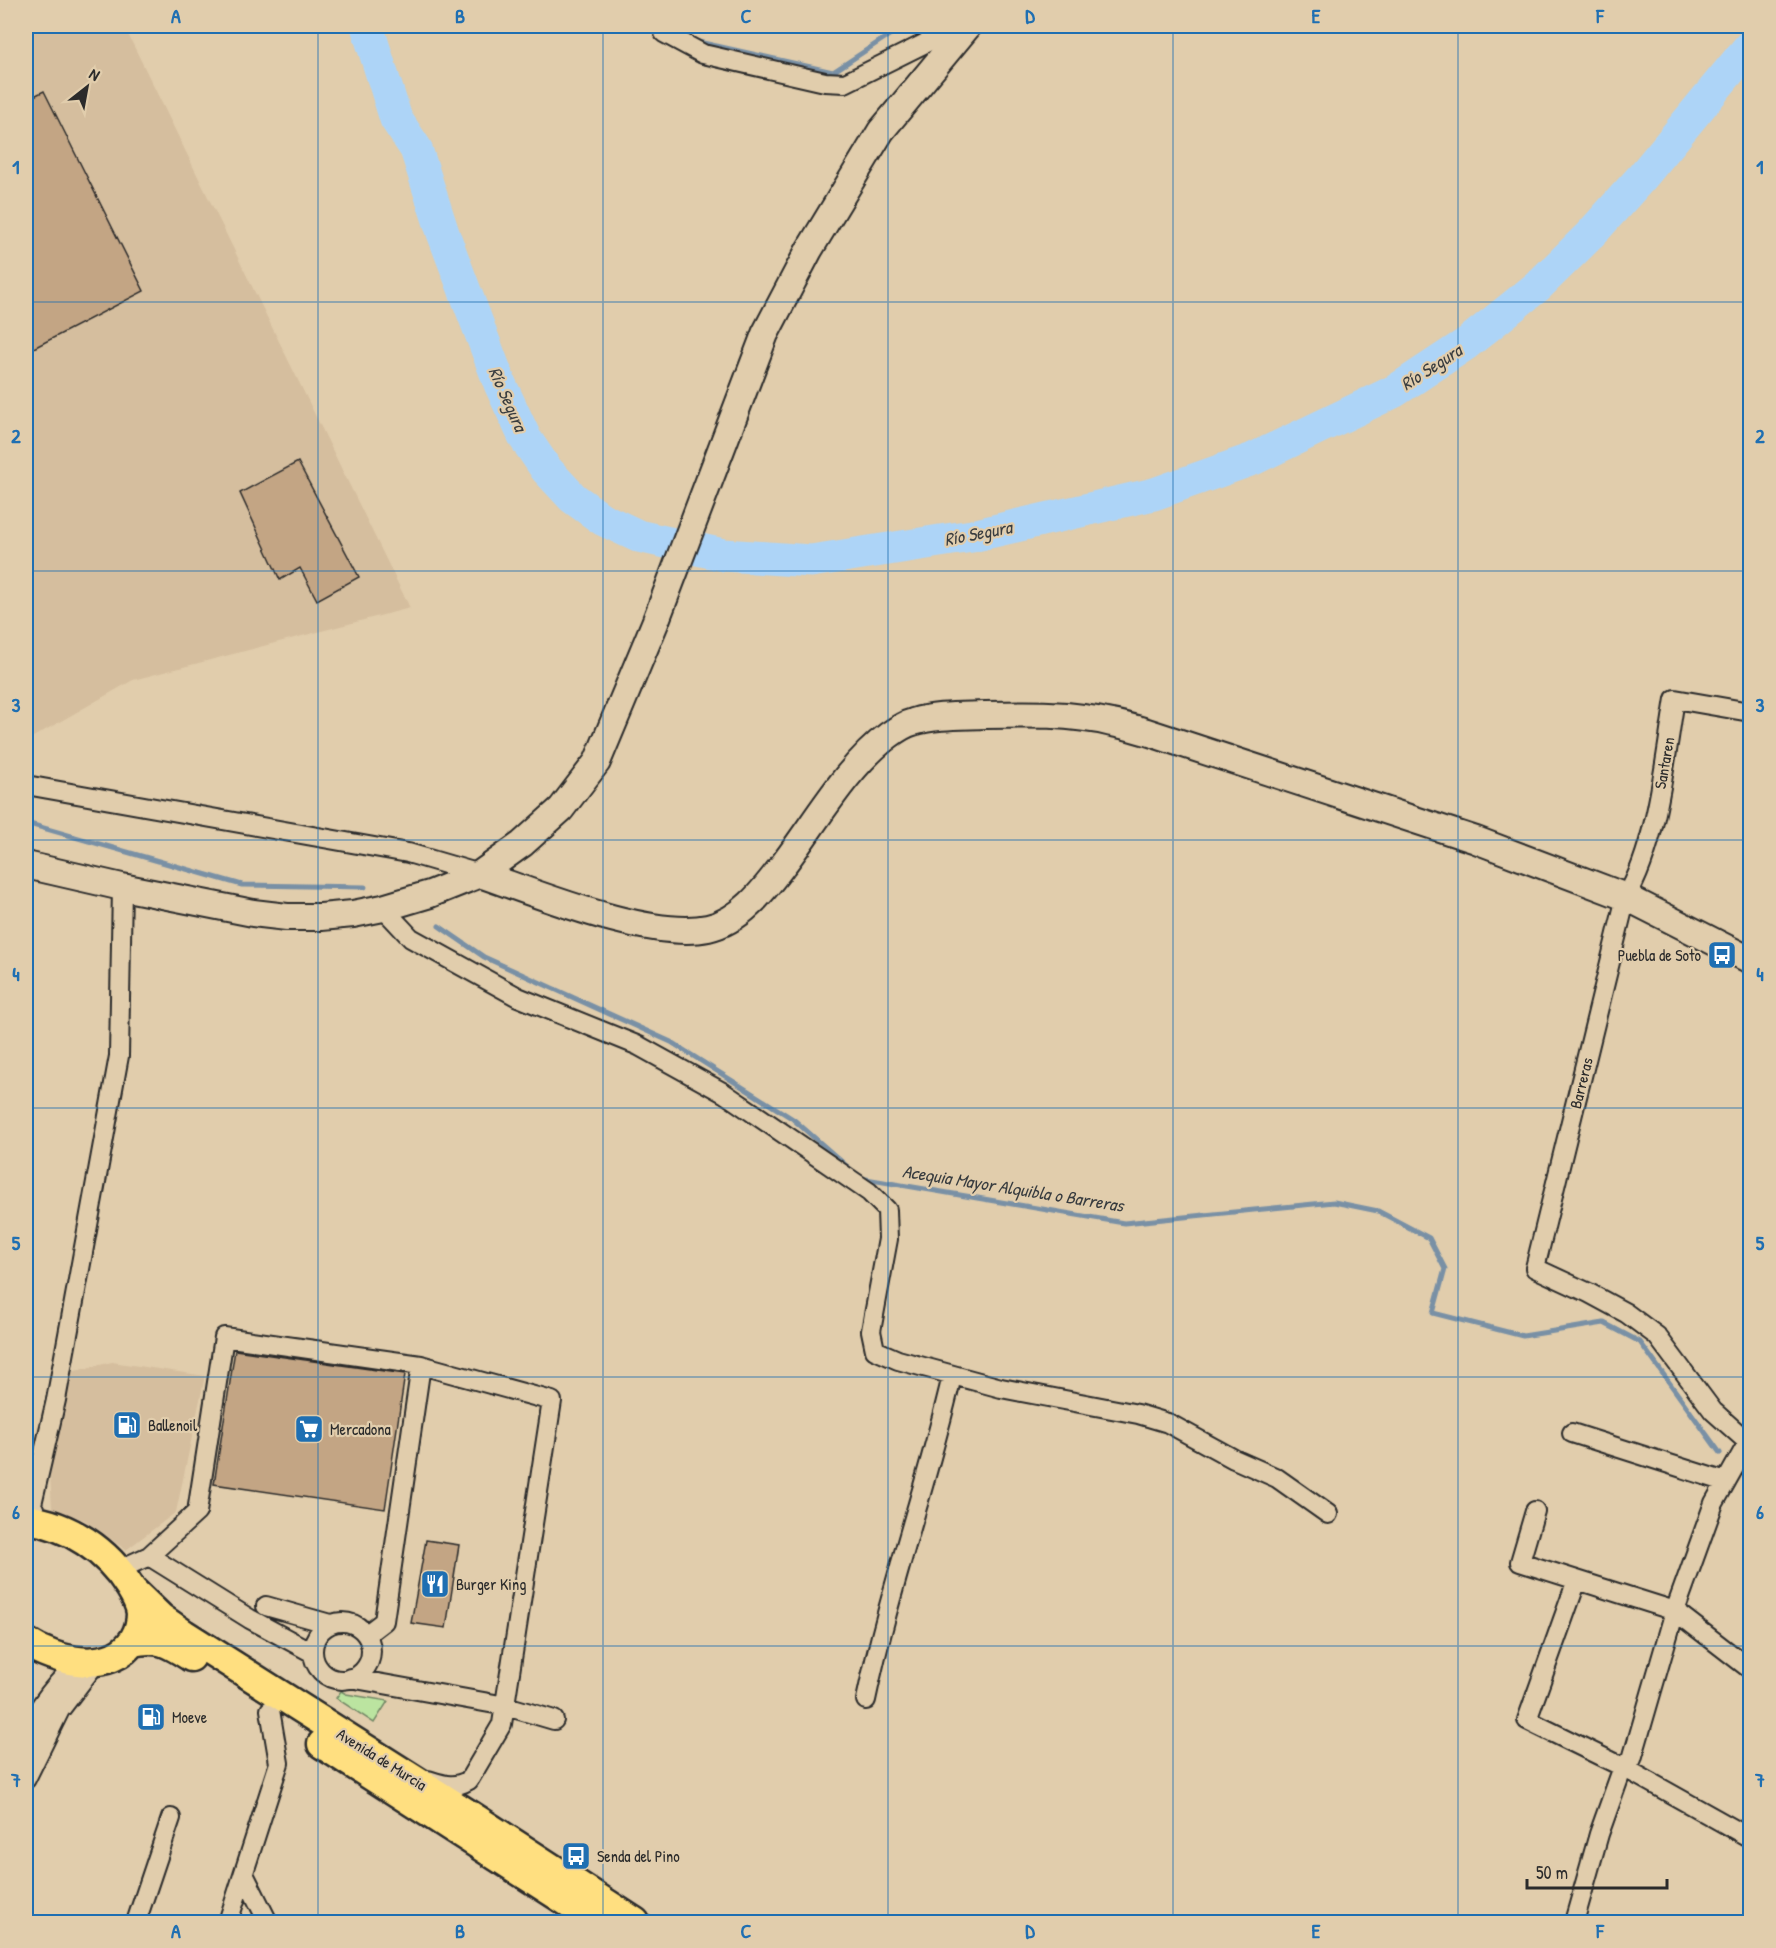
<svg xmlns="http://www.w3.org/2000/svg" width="1776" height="1948" viewBox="0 0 1776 1948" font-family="'Patrick Hand',sans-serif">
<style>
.built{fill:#d5be9e;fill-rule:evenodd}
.green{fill:#bbe4a0;stroke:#738866;stroke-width:1.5}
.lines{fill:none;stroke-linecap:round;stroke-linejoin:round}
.stream{stroke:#7990a5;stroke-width:5}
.river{stroke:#add4f7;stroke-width:33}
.building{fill:#c3a584;stroke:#2b2b2b;stroke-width:1.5}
.minor-casing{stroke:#2b2b2b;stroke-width:22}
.secondary-casing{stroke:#2b2b2b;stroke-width:30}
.primary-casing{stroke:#2b2b2b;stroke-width:33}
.minor{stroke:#e1cdac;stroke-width:18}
.secondary{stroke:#e1cdac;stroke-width:26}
.primary{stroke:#ffdf80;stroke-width:28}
.grid{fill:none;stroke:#1f6fb2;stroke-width:1.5;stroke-opacity:0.55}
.labels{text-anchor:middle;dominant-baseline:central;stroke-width:4.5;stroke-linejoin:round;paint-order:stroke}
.street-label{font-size:16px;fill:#2b2b2b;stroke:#e1cdac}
.poi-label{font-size:16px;fill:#2b2b2b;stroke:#e1cdac;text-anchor:start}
.water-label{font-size:18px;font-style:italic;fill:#383c3f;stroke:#e1cdac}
.neatline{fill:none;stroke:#1f6fb2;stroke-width:2}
.grid-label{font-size:20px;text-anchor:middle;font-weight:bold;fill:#1f6fb2}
</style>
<rect width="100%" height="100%" fill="#e1cdac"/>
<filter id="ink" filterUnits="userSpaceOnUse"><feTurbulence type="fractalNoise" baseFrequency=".0167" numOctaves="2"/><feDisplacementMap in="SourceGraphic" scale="12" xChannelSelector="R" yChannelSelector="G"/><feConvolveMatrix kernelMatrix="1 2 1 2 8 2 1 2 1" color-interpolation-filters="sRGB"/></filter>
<g filter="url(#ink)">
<path class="built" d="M 26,26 L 124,26 L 410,608 L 133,680 L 26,741 L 26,352 L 144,291 L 45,91 L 26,100 ZM 298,462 L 359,577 L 317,600 L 300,568 L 280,580 L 240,493 Z
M 112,1362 L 205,1376 L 176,1512 L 126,1550 L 84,1520 L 52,1508 L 50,1474 L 71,1372 Z"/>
<path class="green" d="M 341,1691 L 346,1694 L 388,1701 L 374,1723 L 336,1698 Z"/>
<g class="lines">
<path class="stream" d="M 672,26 L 694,41 L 833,72 L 903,26
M 26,823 L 242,885 L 365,887
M 439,926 L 484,957 L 671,1042 L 793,1119 L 851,1170
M 860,1178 L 1124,1223 L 1334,1202 L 1378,1211 L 1429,1238 L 1445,1269 L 1433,1313 L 1523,1336 L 1604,1323 L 1640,1342 L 1720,1453"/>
<path class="river" d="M 367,26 L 396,119 L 416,149 L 443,233 L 500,384 L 525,438 L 546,469 L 573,498 L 602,519 L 638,536 L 724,555 L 811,561 L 972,536 L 1154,494 L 1253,459 L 1395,391 L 1466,344 L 1538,286 L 1590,235 L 1642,177 L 1750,46"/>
</g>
<path class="building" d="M 44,91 L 144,291 L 26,352 L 26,100 Z
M 298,462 L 359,577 L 317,600 L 300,568 L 280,580 L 240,493 Z
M 235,1350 L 405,1374 L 385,1509 L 214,1484 Z
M 426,1540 L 459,1545 L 446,1628 L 411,1623 Z"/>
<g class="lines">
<g class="minor-casing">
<path id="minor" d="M 667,26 L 664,33 L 703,54 L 825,82 L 845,83 L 960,26
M 1750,712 L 1675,699 C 1665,759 1657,846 1626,897 L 1535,1268 L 1589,1293 L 1626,1313 L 1657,1336 L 1713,1411 L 1750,1444
M 26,785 L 408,853 L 480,874
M 383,908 L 411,938 L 518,997 L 639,1046 L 724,1093 L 869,1192 L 887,1210 L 888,1239 L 871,1331 L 875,1350 L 898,1360 L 1001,1388 L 1138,1414 L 1168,1423 L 1234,1459 L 1277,1478 L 1328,1514
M 1572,1433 L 1726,1482
M 1535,1511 L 1520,1562 L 1675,1611 L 1750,1669
M 39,1521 L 32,1504 L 56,1400 L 119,1056 L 122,887
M 149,1556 L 250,1619 L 313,1653
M 118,1570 L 149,1556 L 197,1512 L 224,1337 L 421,1365 L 552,1401 L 502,1724 L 469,1780 C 454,1789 444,1785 428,1780
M 1577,1580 L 1527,1720 L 1623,1767 L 1750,1838
M 266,1606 L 330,1624
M313 1651a29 29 0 1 1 58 0a29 29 0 1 1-58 0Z
M 367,1634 L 384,1621 L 421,1365
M 350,1678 L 506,1706 L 554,1720
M 866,1700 C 889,1590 927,1485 952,1376
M 26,1779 L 60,1710 L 92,1668
M 244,1874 L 268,1922
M 136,1922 L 171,1818
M 228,1922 L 279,1763 L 270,1710
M 1574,1922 L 1599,1834 L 1623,1767 L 1632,1759 L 1675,1611 L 1714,1503 L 1750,1439"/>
</g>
<g class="secondary-casing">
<path id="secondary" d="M 26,865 L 122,887 L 253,913 L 287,917 L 321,917 L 353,914 L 383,908 L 430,894 L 480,874 L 522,844 L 561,809 L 597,762 L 655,623 L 765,334 L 809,250 L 881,131 L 968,26
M 480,874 C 538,894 649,940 708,928 C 741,921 764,890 783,865 C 816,822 846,767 889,735 C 896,730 905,724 913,722 C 936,715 961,716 985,715 C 1027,714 1071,713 1112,723 C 1124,725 1136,729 1147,732 L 1476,840 L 1626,897 L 1750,960
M 26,1739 C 41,1709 59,1684 85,1662"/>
</g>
<g class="primary-casing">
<path id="primary" d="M 26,1519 C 69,1525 107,1550 130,1587 C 135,1595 140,1603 141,1613 C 141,1622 139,1631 134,1639 C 111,1675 56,1662 26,1642
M 133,1591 L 161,1618 L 184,1634 L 470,1815 L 635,1922
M 132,1642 C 159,1636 169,1643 191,1657
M 322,1744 L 599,1922"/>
</g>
<use href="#minor" class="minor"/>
<use href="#secondary" class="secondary"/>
<use href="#primary" class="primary"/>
</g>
</g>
<path class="grid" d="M 318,26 L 318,1922M 603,26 L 603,1922M 888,26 L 888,1922M 1173,26 L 1173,1922M 1458,26 L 1458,1922M 26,302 L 1750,302M 26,571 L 1750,571M 26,840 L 1750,840M 26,1108 L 1750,1108M 26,1377 L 1750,1377M 26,1646 L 1750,1646"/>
<defs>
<g id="bus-square" transform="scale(1.5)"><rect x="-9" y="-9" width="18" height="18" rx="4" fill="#1f6fb2" stroke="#e1cdac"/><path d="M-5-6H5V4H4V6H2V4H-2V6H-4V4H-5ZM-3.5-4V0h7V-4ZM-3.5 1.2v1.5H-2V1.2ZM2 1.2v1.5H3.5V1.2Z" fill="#fff"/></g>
<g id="fuel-square" transform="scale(1.5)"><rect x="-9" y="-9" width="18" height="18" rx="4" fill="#1f6fb2" stroke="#e1cdac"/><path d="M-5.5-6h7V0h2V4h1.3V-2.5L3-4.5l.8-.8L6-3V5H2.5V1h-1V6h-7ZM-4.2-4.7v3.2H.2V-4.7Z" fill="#fff"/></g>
<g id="supermarket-square" transform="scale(1.5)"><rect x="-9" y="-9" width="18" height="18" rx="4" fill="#1f6fb2" stroke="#e1cdac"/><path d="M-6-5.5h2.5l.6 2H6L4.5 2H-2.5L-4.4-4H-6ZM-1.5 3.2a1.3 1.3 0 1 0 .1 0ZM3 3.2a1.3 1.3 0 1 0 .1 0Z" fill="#fff"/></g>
<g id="restaurant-square" transform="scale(1.5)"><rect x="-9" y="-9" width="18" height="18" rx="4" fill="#1f6fb2" stroke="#e1cdac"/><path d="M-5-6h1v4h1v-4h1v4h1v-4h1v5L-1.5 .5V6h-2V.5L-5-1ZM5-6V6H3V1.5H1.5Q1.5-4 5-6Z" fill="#fff"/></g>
</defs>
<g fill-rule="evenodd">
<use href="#bus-square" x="1722" y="955"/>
<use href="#fuel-square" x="127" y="1425"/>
<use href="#supermarket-square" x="309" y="1429"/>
<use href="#restaurant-square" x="435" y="1584"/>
<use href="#fuel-square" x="151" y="1717"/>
<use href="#bus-square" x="576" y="1856"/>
</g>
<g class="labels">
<g class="street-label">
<text transform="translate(1664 763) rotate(-80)">Santaren</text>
<text transform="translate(1581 1083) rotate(-76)">Barreras</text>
<text transform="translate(382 1759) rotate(32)">Avenida de Murcia</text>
</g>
<g class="poi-label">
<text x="1701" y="955" text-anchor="end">Puebla de Soto</text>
<text x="148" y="1425">Ballenoil</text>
<text x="330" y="1429">Mercadona</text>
<text x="456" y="1584">Burger King</text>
<text x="172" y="1717">Moeve</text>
<text x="597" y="1856">Senda del Pino</text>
</g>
<g class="water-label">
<text transform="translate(1431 367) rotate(-33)">Río Segura</text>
<text transform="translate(508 399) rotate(66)">Río Segura</text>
<text transform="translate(978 533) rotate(-11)">Río Segura</text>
<text transform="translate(1013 1188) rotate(9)">Acequia Mayor Alquibla o Barreras</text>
</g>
</g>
<rect width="1776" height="1948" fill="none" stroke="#e1cdac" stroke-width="66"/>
<g transform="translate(87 87) rotate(31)" stroke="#e1cdac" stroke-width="4.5" paint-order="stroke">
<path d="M0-4.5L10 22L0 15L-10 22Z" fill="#2b2b2b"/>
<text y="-9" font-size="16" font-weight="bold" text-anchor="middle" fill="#2b2b2b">N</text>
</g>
<path d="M1527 1879v9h140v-9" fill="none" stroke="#2b2b2b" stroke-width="3"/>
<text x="1536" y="1879" font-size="18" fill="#2b2b2b" stroke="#e1cdac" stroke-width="4.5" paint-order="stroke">50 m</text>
<rect x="33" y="33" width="1710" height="1882" class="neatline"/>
<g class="grid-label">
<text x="176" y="23">A</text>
<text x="460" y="23">B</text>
<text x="746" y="23">C</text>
<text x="1030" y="23">D</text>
<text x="1316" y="23">E</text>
<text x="1600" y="23">F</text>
<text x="16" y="174">1</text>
<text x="1760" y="174">1</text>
<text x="16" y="443">2</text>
<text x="1760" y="443">2</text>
<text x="16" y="712">3</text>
<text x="1760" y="712">3</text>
<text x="16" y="981">4</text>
<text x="1760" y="981">4</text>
<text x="16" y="1250">5</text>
<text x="1760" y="1250">5</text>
<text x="16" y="1519">6</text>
<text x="1760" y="1519">6</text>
<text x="16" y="1787">7</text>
<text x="1760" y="1787">7</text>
<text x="176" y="1938">A</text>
<text x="460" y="1938">B</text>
<text x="746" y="1938">C</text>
<text x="1030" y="1938">D</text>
<text x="1316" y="1938">E</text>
<text x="1600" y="1938">F</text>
</g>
</svg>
